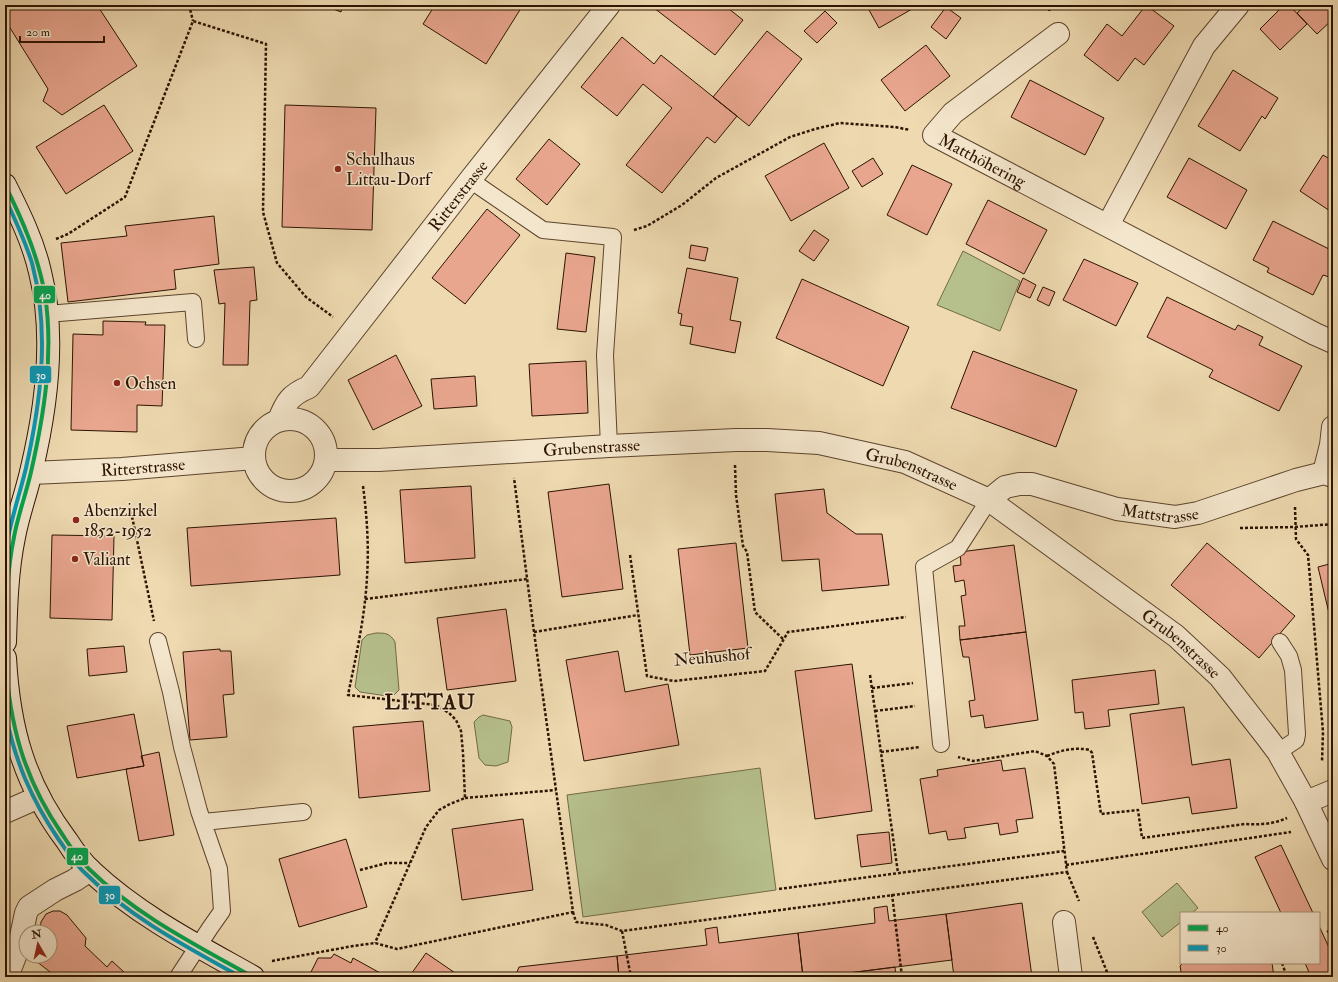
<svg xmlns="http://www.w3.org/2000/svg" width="1338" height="982" viewBox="0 0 1338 982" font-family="'IM FELL Double Pica',serif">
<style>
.green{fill:#b6c08d;stroke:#716a46}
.building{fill:#e9a68f;stroke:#2c1300}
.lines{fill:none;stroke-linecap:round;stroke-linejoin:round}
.lane-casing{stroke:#5c442c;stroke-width:18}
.street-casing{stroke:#5c442c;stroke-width:24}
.secondary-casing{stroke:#2c1300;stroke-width:24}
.path{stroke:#2c1300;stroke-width:2.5;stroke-dasharray:3 2;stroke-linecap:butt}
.lane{stroke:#f4e6cc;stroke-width:16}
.street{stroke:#f4e6cc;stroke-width:22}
.secondary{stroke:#f4e6cc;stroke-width:22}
.bus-1-casing{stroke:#f4e6cc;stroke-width:7}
.bus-2-casing{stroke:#f4e6cc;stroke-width:7}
.bus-1{stroke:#00a651;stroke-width:4}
.bus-2{stroke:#049ab9;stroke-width:4}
.poi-dot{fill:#8f2418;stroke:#f4e6cc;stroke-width:1.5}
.labels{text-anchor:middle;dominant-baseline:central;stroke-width:3;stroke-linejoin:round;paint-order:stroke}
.poi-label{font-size:17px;fill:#2c1300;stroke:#f4e6cc;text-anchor:start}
.street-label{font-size:17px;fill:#2c1300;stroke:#f4e6cc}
.district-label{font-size:21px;font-weight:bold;letter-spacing:1px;fill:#2c1300;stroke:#f4e6cc}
.line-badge{stroke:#f4e6cc;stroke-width:1.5}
.badge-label{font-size:11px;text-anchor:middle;font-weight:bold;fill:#fff}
</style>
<rect width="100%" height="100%" fill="#eed9b0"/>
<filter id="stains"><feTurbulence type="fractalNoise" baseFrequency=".005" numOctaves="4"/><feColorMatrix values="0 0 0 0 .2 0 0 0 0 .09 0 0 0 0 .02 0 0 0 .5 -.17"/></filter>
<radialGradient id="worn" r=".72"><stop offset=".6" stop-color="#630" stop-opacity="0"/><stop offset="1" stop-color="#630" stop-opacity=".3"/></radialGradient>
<path class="green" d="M 963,251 L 1020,281 L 1000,331 L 937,305 Z
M 376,633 C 385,633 390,633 395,642 L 399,690 L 394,695 L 387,696 L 360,692 L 355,687 L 362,640 L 367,635 Z
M 483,715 L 510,721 L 512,727 L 508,762 L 496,766 L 485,765 L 479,758 L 474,722 L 479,717 Z
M 760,768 L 776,890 L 583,917 L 567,795 Z
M 1177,883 L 1198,908 L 1192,913 L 1181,913 L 1181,922 L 1162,937 L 1142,912 Z"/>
<path class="building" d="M 5,5 L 97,5 L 137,66 L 62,115 L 43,101 L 48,89 L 7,23 L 5,24 Z
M 323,5 L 343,5 L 341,12 Z
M 435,5 L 523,5 L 486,64 L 423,24 Z
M 656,5 L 724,5 L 743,20 L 715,55 L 654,8 Z
M 872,5 L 919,5 L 879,28 L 869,10 Z
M 1044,5 L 1057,5 L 1049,11 Z
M 1146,5 L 1174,26 L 1144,65 L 1135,58 L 1118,81 L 1084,55 L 1107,24 L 1122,36 Z
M 1284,5 L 1289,5 L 1307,24 L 1280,50 L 1260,29 Z
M 1306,5 L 1333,5 L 1333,19 L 1317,34 L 1297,13 Z
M 946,7 L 961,18 L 946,39 L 931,27 Z
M 825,11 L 837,23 L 817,43 L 804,31 Z
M 767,31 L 802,59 L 749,126 L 713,97 Z
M 622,37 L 654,64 L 661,55 L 737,116 L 715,143 L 707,137 L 662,193 L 626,165 L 672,108 L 643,84 L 617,116 L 581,87 Z
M 926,45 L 950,76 L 905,111 L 881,80 Z
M 1233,70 L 1278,98 L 1265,119 L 1262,116 L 1240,151 L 1198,126 Z
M 1030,80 L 1104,118 L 1085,155 L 1011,117 Z
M 104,105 L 133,151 L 66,194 L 36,147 Z
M 285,105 L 376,108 L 372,230 L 282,227 Z
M 549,139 L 580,164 L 547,205 L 516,179 Z
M 824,143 L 849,188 L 791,221 L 765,176 Z
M 1323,155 L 1333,161 L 1333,213 L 1300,191 Z
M 873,158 L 883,174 L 862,187 L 852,171 Z
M 1189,158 L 1247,190 L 1226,229 L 1167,197 Z
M 912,165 L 952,184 L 927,235 L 887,215 Z
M 988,200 L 1047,230 L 1024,274 L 966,244 Z
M 487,209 L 520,235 L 465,304 L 432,278 Z
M 214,216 L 219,264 L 174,270 L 176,289 L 68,302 L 61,243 L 127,236 L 125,226 Z
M 1273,221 L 1333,251 L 1333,270 L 1329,277 L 1323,275 L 1313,295 L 1267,272 L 1269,268 L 1253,260 Z
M 814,230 L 829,240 L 814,261 L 799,251 Z
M 691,245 L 708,248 L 705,261 L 689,258 Z
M 566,253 L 595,257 L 586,332 L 557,329 Z
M 1084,259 L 1138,283 L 1116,326 L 1063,300 Z
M 254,267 L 257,300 L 250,301 L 248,365 L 223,365 L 225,303 L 219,304 L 214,270 Z
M 687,268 L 738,278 L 730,320 L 741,322 L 735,353 L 690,344 L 693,327 L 680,325 L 682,314 L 678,313 Z
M 1023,278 L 1036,285 L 1030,298 L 1017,292 Z
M 802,279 L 909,327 L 883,386 L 776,338 Z
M 1043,287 L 1055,292 L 1049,306 L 1037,300 Z
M 1167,297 L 1235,330 L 1238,325 L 1263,337 L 1259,345 L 1302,366 L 1279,411 L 1209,377 L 1213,370 L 1147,337 Z
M 103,321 L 146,322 L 145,325 L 165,325 L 162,406 L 137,405 L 137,432 L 71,430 L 73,334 L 103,335 Z
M 973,351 L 1077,390 L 1056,447 L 951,408 Z
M 396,355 L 422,406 L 373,430 L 348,380 Z
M 586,361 L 588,413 L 532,416 L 529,364 Z
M 475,376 L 477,406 L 434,409 L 431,379 Z
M 609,484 L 623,589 L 562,597 L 548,492 Z
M 471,486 L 475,558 L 405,563 L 400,490 Z
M 824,489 L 827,513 L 856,534 L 882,534 L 889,585 L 822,591 L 819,559 L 782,561 L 775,494 Z
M 336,518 L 340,575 L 191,586 L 187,528 Z
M 52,535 L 114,536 L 112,620 L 50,618 Z
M 736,543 L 748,648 L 690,655 L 678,549 Z
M 1207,543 L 1295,616 L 1259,658 L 1171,585 Z
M 1014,545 L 1026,632 L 960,640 L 959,626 L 965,626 L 961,596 L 966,595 L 964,580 L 955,582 L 953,566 L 961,565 L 960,552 Z
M 1333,563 L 1333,630 L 1318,567 Z
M 506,609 L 516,681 L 447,690 L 437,618 Z
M 1026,632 L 1038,720 L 985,728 L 983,715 L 971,717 L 969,701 L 975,700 L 969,657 L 963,657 L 960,640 Z
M 124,646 L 127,672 L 89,676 L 87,649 Z
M 220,649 L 220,651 L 231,651 L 234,694 L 223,695 L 227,737 L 190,740 L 183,652 Z
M 618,651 L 625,692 L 668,684 L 679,745 L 584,761 L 566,660 Z
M 852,664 L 872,811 L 815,819 L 795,671 Z
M 1155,670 L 1159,704 L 1108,710 L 1110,726 L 1085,729 L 1083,712 L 1075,713 L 1072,680 Z
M 1184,707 L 1192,765 L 1230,759 L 1237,808 L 1192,814 L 1189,797 L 1142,804 L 1130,714 Z
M 134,714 L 144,766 L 77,778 L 67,726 Z
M 423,721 L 430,791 L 359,798 L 353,727 Z
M 159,752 L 174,835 L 139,841 L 126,769 L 144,766 L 141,756 Z
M 1001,760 L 1003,771 L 1025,768 L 1033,818 L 1016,820 L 1018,832 L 1000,835 L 998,823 L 964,828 L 966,838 L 948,840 L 946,831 L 929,834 L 920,779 L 938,776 L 937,770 Z
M 523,819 L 533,890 L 462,900 L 452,829 Z
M 889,832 L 892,863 L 861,867 L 857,835 Z
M 346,839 L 367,907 L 299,927 L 279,859 Z
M 1281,845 L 1313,913 L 1281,913 L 1255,857 Z
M 1022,903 L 1032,977 L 954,977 L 946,914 Z
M 887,906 L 889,921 L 946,914 L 952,960 L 817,977 L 803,977 L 798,933 L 875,923 L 874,908 Z
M 53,911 L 60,911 L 67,915 L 86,938 L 85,946 L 107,967 L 112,961 L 125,973 L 122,977 L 44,977 L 50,972 L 36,961 L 36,956 L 50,956 L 50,932 L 40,932 L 41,922 L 46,914 Z
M 1319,926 L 1333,956 L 1333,977 L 1311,977 L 1305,963 L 1319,963 Z
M 717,927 L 719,943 L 798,933 L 803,977 L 619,977 L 617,956 L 707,945 L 705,929 Z
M 426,953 L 461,977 L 409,977 Z
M 334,954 L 351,963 L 353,958 L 382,974 L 380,977 L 312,977 L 309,976 L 318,958 L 331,958 Z
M 617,956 L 619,977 L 515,977 L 519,967 Z
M 1183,963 L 1272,963 L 1274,977 L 1182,977 L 1180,966 Z
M 895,967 L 896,977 L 817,977 Z"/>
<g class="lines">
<g class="lane-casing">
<path id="lane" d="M 470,180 L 543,230 L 613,237 L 605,355 L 609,446
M 47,314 L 193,302 L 196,339
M 158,641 L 171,692 L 182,747 L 199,811 L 219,869 L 222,911 L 210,928 L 178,977
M 941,744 L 924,567 L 958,548 L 989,500
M 1278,752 L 1296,740 L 1297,734 L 1293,670 L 1289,656 L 1280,642
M 203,822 L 303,812"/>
</g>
<g class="street-casing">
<g id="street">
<path id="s1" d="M 1058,34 L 953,113 L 934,135 L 1315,334 L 1333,342"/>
<path d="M 1108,225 L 1204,46 L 1238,5"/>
<circle cx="290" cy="455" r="36"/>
<path id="s2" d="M 279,420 C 286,402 290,395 309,387 L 470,180 L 609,5"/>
<path id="s3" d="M 326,460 L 379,460 L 609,446 L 736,440 L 767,440 L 819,443 L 905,462 L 989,500 L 1176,636 L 1220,677 L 1266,736 L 1278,752 L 1306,802 L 1333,859"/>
<path id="s4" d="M 31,473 L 122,469 L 254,458"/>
<path d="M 1324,473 L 1331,445 L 1333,427"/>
<path id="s5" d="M 989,500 L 1005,487 L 1019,484 L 1032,484 L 1117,509 L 1175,517 L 1198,513 L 1296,480 L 1324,473 L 1333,476"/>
<path d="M 1306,802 L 1333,791"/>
<path d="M 5,812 L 39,797"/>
<path d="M 1064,922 L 1071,977"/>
<path d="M 7,977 L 19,946 L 26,913 L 29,907 L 55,890 L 75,880 L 90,870"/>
</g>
</g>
<g class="secondary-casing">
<path id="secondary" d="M 5,185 C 19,213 33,241 40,272 C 56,335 46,410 31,472 C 26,494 18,515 14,537 C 7,571 6,607 5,642
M 5,658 C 9,729 24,784 67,841 C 74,852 82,863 92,872 C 139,916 198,946 253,977"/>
</g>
<path class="path" d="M 189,5 L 193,21
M 634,230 L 647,226 L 682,205 L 716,178 L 790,137 L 815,129 L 840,123 L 895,127 L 910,130
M 56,239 L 68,234 L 125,197 L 193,21 L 266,44 L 263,212 L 277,263 L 306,297 L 333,317
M 735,465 L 736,495 L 743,546 L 747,552 L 755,612 L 784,640
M 363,486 C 367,516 369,547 367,577 C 365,617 356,656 348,695 L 436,705 L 449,713 L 456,720 L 461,731 L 463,753 L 465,798 L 450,804 L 439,810 L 426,827 L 375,943
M 130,507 L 154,621
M 1295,507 L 1296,539 L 1308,555 L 1323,732 L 1322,762
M 1240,528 L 1295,527 L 1333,524
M 630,555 L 647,676 L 674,681 L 765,671 L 788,632 L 906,617
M 365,599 L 527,579
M 534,632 L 638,615
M 870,675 L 898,873
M 872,688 L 913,683
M 875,711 L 915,706
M 881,752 L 920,747
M 1047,756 C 1062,750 1074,747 1090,750 L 1092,753 L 1101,814 L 1138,810 L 1142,838 L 1245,824 C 1259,825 1274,824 1287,818
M 465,798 L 556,790
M 1066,865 L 1291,832
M 360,870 L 387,863 L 410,863
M 1067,872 L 1079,901
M 779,889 L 1064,851
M 892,894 L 902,977
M 573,912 L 576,922 L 606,925 L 622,931 L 1067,872 L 1054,764 L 1047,756 L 1035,751 L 973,761 L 958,757
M 622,931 L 631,977
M 1327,932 L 1333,929
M 1093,937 L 1109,977
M 272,961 L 353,946 L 375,943 L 397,949 L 573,912 L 534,632 L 514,478
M 1282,963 L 1287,977"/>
<use href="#lane" class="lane"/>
<use href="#street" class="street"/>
<use href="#secondary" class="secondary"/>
<g class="bus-1-casing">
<path id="bus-1" d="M 5,185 C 23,221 38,256 45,295 C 54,354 44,415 31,472 C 26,494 18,515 14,537 C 7,571 6,607 5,642
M 5,658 C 10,725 23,777 62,834 C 70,846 78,859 89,869 C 136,915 196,945 253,977"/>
</g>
<g class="bus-2-casing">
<path id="bus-2" d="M 5,198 C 15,219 25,241 32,263 C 50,331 41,401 26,468 C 19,497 9,525 5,554
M 5,712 C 15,761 31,799 59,840 C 67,851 74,863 85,873 C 129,917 187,947 241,977"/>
</g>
<use href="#bus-1" class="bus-1"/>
<use href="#bus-2" class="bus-2"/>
</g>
<g class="poi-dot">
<circle cx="338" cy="169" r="4"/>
<circle cx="117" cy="383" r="4"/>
<circle cx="76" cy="520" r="4"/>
<circle cx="75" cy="559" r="4"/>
</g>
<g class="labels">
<g class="poi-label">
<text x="346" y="159">Schulhaus<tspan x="346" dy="20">Littau-Dorf</tspan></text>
<text x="125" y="383">Ochsen</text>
<text x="84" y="510">Abenzirkel<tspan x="84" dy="20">1852-1952</tspan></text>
<text x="83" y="559">Valiant</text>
</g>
<g class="street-label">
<text stroke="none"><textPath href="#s1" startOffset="215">Matthöhering</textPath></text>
<text stroke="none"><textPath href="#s2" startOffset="289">Ritterstrasse</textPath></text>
<text stroke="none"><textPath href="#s3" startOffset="266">Grubenstrasse</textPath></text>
<text stroke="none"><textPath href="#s4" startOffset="112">Ritterstrasse</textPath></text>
<text stroke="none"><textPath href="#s3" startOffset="590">Grubenstrasse</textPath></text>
<text stroke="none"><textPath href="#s5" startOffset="180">Mattstrasse</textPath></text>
<text stroke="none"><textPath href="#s3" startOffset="914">Grubenstrasse</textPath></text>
<text transform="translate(712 657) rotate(-5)">Neuhushof</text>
</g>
<g class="district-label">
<text x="430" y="702">LITTAU</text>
</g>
</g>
<g class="line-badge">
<rect x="33" y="285" width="23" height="19" rx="4" fill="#00a651"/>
<rect x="29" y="365" width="23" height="19" rx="4" fill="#049ab9"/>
<rect x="66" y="847" width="23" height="19" rx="4" fill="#00a651"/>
<rect x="98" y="885" width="23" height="20" rx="4" fill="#049ab9"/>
</g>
<g class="badge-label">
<text x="45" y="299">40</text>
<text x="41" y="379">30</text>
<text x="77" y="860">40</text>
<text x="110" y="899">30</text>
</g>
<rect width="1338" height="982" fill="none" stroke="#eed9b0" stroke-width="20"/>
<rect x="6" y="6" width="1326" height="970" fill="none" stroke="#2c1300" stroke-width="2"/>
<rect x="10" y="10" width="1318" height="962" fill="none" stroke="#2c1300"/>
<rect x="1180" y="912" width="140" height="52" fill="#f4e6cc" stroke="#a4927a"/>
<rect x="1188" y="925" width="20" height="6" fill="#00a651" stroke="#a4927a"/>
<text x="1216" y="932" font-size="12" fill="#2c1300">40</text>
<rect x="1188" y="945" width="20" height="6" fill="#049ab9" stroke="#a4927a"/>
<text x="1216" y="952" font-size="12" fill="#2c1300">30</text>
<g transform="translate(38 944) rotate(351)"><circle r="19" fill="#f4e6cc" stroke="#a4927a"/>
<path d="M0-3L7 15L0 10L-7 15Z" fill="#8f2418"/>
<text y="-6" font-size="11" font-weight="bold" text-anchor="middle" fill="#2c1300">N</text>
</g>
<path d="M20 36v6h84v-6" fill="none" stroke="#2c1300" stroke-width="2"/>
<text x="26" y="36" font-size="12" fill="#2c1300" stroke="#f4e6cc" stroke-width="3" paint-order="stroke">20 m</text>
<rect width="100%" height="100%" filter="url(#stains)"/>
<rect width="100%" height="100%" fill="url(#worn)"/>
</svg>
